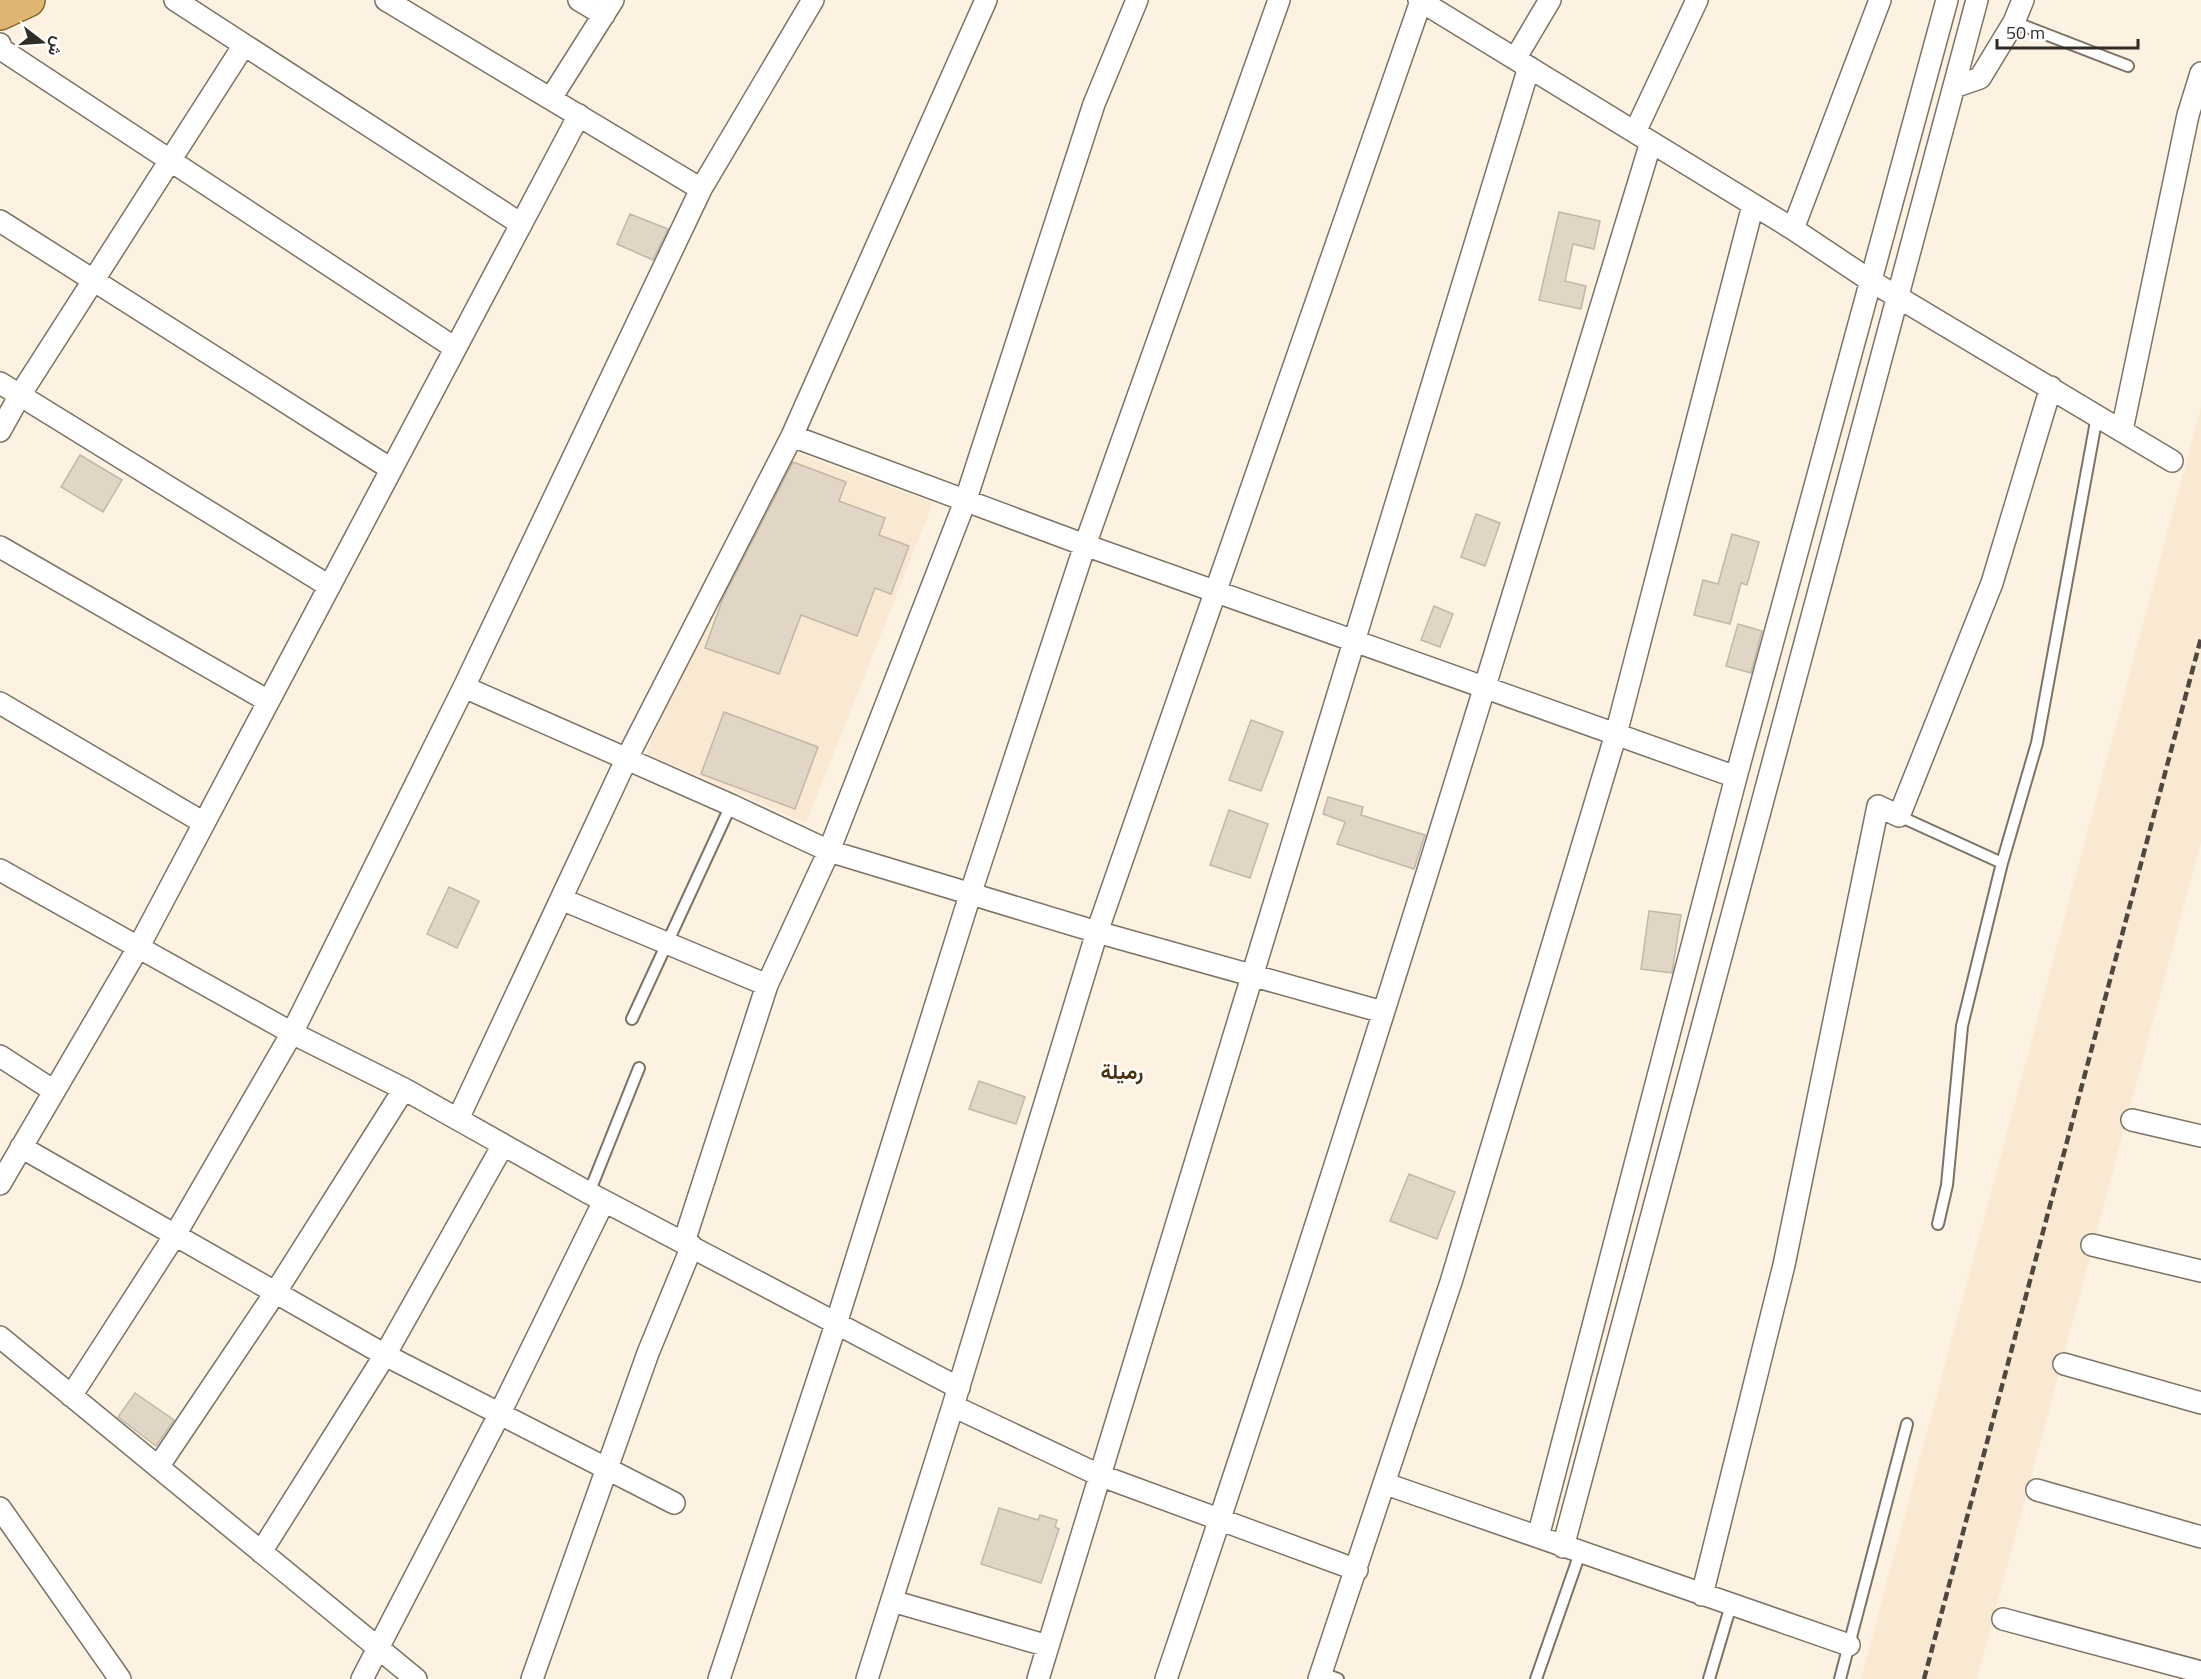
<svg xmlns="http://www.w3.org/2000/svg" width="2201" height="1679" viewBox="0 0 2201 1679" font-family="'Titillium Web',Vazirmatn,sans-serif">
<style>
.built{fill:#f9e8d2}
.building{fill:#e1d5c6;stroke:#c2b7a8;stroke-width:1.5}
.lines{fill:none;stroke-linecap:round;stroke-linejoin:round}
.lane-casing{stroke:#7d7265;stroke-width:14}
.street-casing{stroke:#7d7265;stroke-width:24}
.primary-casing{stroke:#92661c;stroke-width:36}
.lane{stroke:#fff;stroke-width:10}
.street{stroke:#fff;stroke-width:21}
.primary{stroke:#ddb674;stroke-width:33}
.rail{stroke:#4e4840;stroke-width:4.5;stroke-dasharray:9 4.5;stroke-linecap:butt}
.labels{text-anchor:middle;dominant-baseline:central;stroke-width:4.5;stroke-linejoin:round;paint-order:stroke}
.district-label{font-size:21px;font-weight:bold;fill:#4b3310;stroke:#fff}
</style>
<rect width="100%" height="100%" fill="#fdf1e2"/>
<path class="built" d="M 2201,407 L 2201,842 L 1977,1679 L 1861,1679 Z
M 783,448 L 933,503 L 806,823 L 646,753 Z"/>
<path class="building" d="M 1559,212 L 1600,221 L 1594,249 L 1573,244 L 1565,281 L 1586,286 L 1581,309 L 1539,300 Z
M 630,214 L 668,229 L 653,260 L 617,244 Z
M 80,455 L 122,480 L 103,512 L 61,487 Z
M 793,462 L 846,482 L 839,501 L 885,518 L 879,535 L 909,546 L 891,594 L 875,588 L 857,636 L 801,615 L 779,674 L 705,648 L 723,598 Z
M 1476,514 L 1500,523 L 1485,566 L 1461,557 Z
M 1732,534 L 1759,542 L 1747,585 L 1741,583 L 1730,624 L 1694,615 L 1703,580 L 1718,584 Z
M 1434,606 L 1453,614 L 1440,647 L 1421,640 Z
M 1738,624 L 1762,631 L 1751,673 L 1726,666 Z
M 724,712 L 818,747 L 795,809 L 701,774 Z
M 1251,720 L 1283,732 L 1261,791 L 1229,780 Z
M 1328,797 L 1363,807 L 1361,815 L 1425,835 L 1414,869 L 1337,844 L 1345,822 L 1323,814 Z
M 1229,810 L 1268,824 L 1250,878 L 1210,865 Z
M 449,887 L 479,901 L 457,948 L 427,934 Z
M 1649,911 L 1681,915 L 1672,973 L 1641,969 Z
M 979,1081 L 1025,1097 L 1016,1124 L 969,1109 Z
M 1409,1174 L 1455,1192 L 1437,1239 L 1390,1221 Z
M 135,1393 L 174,1420 L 156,1446 L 118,1417 Z
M 999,1508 L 1038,1520 L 1040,1515 L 1057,1520 L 1055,1527 L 1059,1529 L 1041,1583 L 981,1564 Z"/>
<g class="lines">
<g class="lane-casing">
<path id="lane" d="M 2014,22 L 2128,66
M 1899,816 L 2002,863
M 632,1019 L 731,805
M 589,1193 L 639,1068
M 1938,1224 L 1947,1185 L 1962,1026 L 2002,863 L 2037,743 L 2097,416
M 1322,1673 L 1338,1679
M 1536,1679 L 1580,1553
M 1709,1679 L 1731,1605
M 1840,1679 L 1907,1424"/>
</g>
<g class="street-casing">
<path id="street" d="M 175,0 L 521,224
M 386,0 L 701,189
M 579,0 L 604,15
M 1419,0 L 1793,229 L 1871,281 L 2172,461
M 0,44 L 1,49 L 455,348
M 1515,59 L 1550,0
M 1954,87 L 1980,78 L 2014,22 L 2023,0
M 551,98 L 613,0
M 1635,132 L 1697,0
M 0,221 L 391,469
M 1793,229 L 1880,0
M 0,383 L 329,586
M 2122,430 L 2188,115 L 2201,73
M 0,431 L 20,395 L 244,45
M 792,436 L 1085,545 L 1736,777
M 0,547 L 268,701
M 464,687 L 731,805 L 829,851 L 1097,932 L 1383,1012
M 0,703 L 204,823
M 0,870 L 292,1033 L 404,1089 L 589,1193 L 959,1388
M 561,899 L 767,985
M 0,1056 L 54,1091
M 458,1119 L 626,760 L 792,436 L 986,0
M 2132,1120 L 2201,1136
M 21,1147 L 385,1355 L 674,1503
M 0,1184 L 138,948 L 579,115
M 684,1242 L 767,985 L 829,851 L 966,499 L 1094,104 L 1137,0
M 2092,1245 L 2201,1271
M 0,1337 L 416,1679
M 2064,1364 L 2201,1403
M 71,1396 L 175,1235 L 292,1033 L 464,687 L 701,189 L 813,0
M 953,1406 L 1099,1475 L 1357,1570
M 158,1467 L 275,1293 L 404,1089
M 1386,1484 L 1849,1645
M 2037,1490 L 2201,1537
M 0,1508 L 120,1679
M 1538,1537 L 1736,777 L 1947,0
M 1563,1547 L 1977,0
M 261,1552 L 385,1355 L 503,1145
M 1702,1595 L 1784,1265 L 1878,806 L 1899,816 L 1992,583 L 2051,387
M 892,1601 L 1048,1646
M 2003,1619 L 2201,1672
M 362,1679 L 499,1415 L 604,1201
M 532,1679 L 648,1353 L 692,1246
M 719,1679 L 836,1324 L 970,895 L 1085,545 L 1279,0
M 867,1679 L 953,1406 L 1097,932 L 1421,1
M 1038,1679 L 1529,67
M 1166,1679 C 1339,1170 1495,656 1651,142
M 1319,1679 L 1451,1282 L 1616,734 L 1753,205"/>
</g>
<g class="primary-casing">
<path id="primary" d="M 0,13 L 28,0"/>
</g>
<use href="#lane" class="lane"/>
<use href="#street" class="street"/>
<use href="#primary" class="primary"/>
<path class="rail" d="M 1924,1679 L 2201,638"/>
</g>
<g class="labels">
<g class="district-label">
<text x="1122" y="1071">رميلة</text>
</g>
</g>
<g transform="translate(42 42) rotate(107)" stroke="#ffffff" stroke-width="4.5" paint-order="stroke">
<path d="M0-4.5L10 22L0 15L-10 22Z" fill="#312c26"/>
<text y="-9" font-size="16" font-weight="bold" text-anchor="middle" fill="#312c26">ش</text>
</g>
<path d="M1997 39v9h141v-9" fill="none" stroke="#312c26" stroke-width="3"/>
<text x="2006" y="39" font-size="18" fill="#312c26" stroke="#ffffff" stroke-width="4.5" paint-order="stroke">50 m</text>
</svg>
